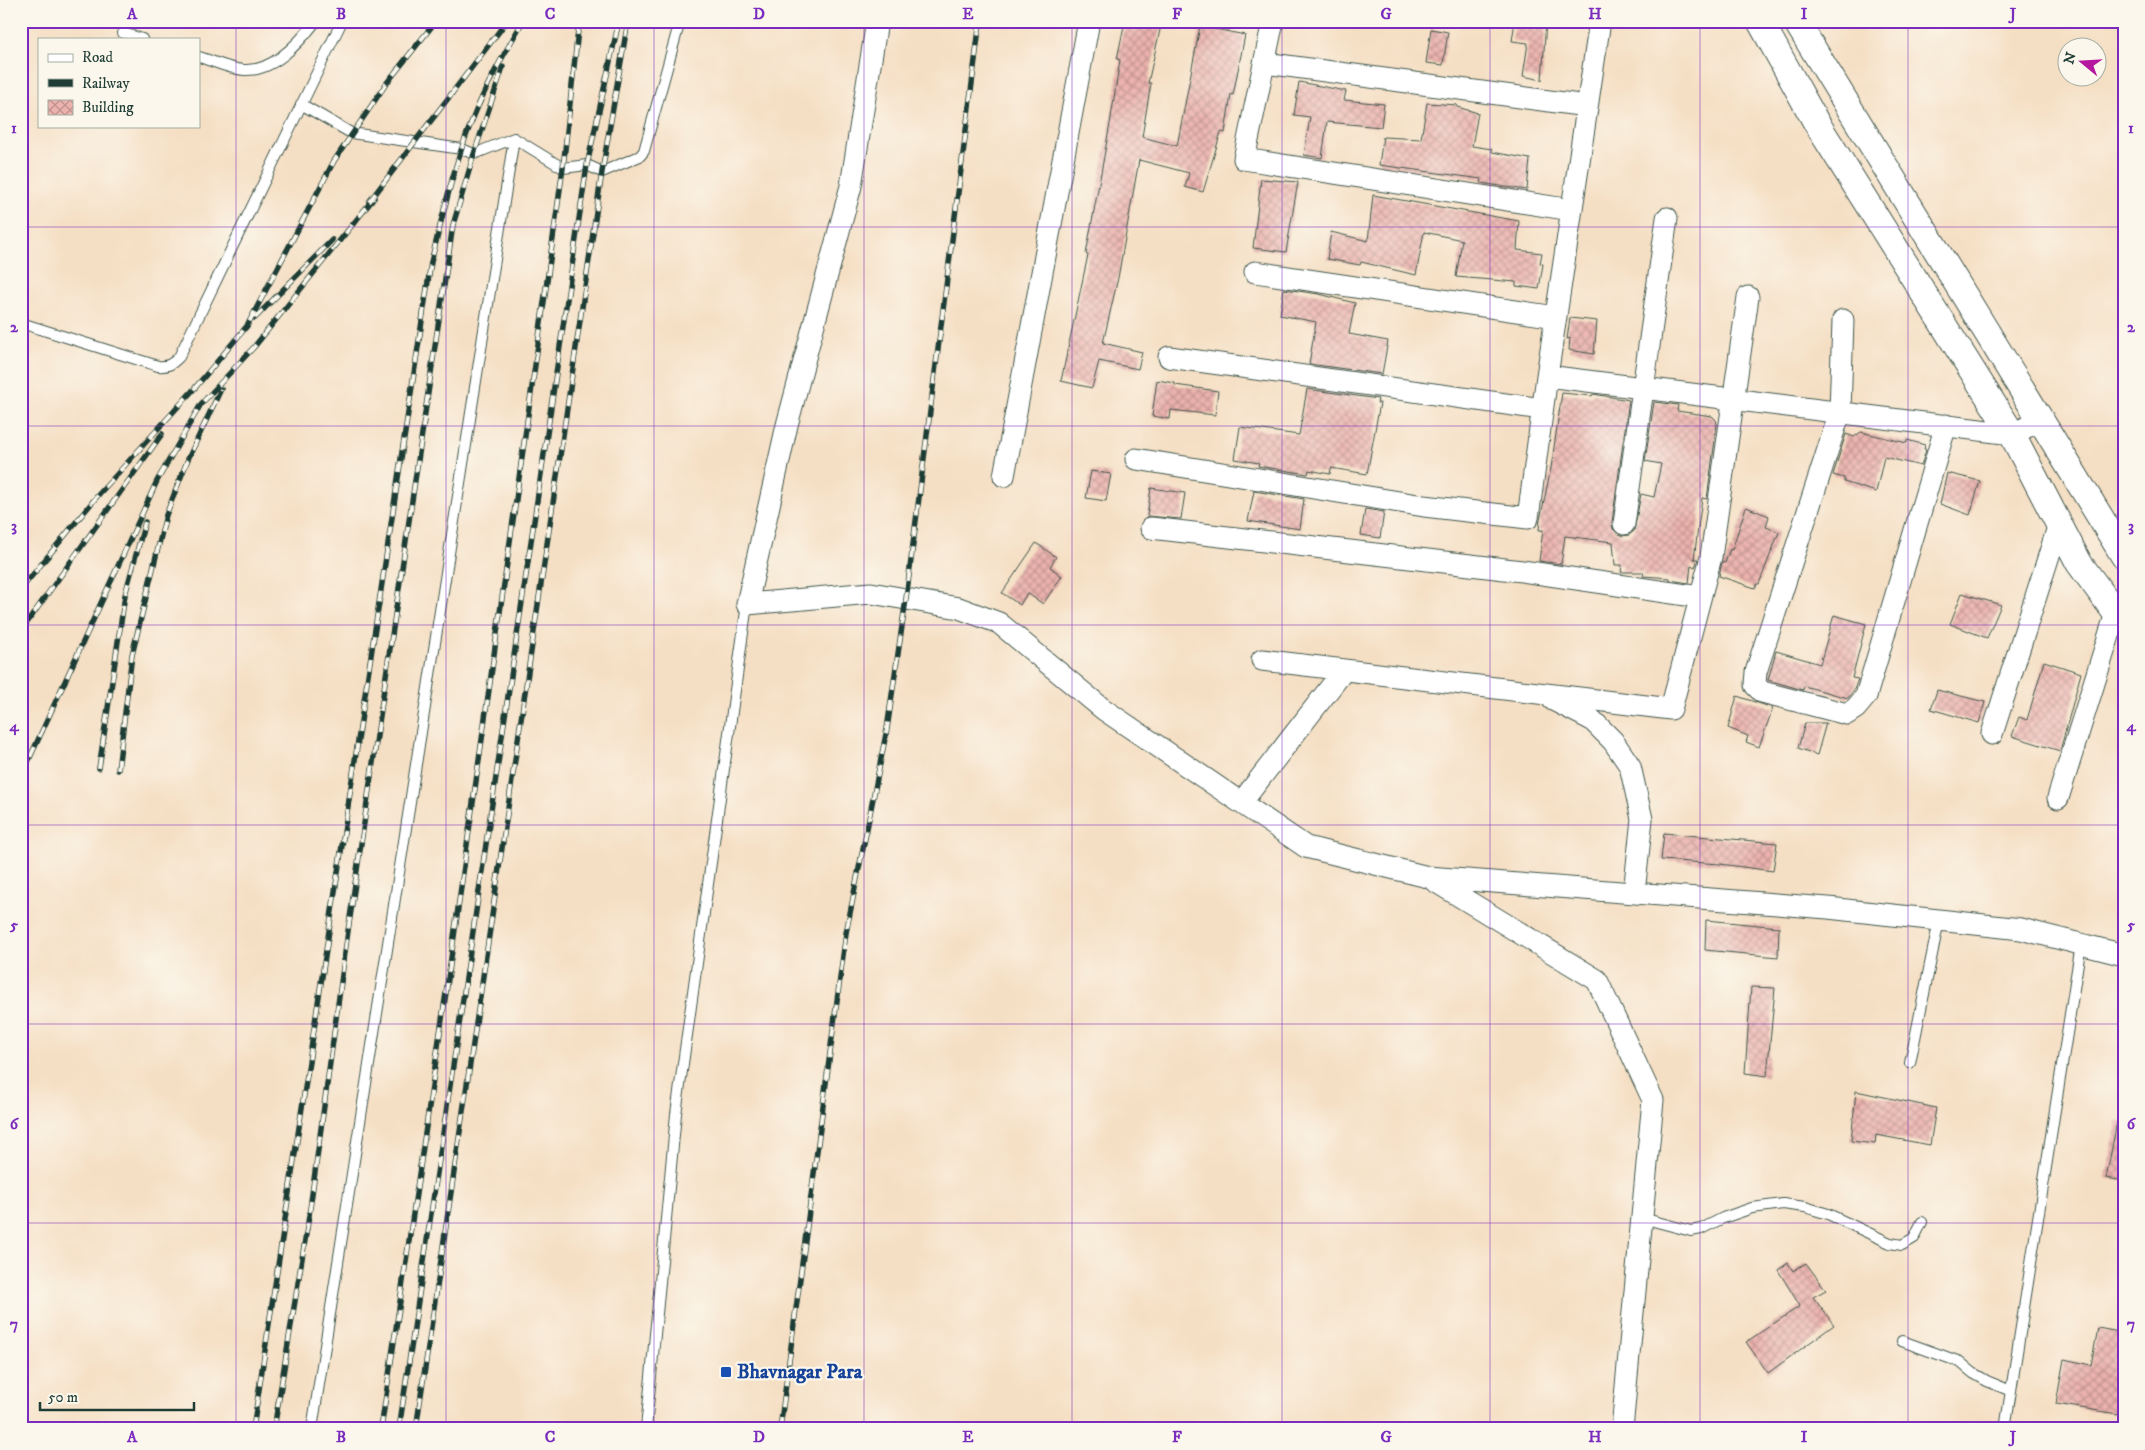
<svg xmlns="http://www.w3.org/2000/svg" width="2145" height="1450" viewBox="0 0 2145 1450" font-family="'IM FELL DW Pica',serif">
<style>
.building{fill:url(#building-cross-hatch)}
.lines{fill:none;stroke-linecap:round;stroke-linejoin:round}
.service-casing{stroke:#3f554a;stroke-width:12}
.minor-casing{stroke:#3f554a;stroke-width:23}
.tertiary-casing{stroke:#3f554a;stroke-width:28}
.service{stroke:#fff;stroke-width:10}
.minor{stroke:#fff;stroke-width:21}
.tertiary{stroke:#fff;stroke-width:26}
.rail-casing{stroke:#1f3d34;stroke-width:5.5}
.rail{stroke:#fbf7ec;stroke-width:4;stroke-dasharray:11;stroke-linecap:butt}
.grid{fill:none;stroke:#7b2cbf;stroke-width:1;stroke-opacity:0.55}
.transit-dot{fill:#1a4fb4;stroke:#fbf7ec;stroke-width:2}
.labels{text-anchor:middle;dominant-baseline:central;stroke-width:4.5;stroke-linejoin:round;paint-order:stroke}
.transit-label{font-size:20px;font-weight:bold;fill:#164399;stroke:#fbf7ec;text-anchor:start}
.neatline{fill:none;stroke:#7b2cbf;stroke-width:2}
.grid-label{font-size:16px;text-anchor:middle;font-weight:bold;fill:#7b2cbf}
</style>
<defs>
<pattern id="building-cross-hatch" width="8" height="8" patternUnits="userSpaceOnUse" patternTransform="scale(1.25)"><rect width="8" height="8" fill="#ecb2ae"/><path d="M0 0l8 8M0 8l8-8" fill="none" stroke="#bf928e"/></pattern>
</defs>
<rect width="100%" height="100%" fill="#fbf7ec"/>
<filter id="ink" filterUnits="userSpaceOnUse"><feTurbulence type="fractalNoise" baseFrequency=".02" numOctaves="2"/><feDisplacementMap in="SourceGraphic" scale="10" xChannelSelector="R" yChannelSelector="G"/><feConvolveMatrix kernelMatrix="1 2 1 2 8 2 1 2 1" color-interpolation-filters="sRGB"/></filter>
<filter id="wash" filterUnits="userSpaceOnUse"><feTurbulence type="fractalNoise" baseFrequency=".0096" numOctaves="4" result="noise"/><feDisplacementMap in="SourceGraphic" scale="20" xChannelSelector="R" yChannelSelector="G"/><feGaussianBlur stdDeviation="1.12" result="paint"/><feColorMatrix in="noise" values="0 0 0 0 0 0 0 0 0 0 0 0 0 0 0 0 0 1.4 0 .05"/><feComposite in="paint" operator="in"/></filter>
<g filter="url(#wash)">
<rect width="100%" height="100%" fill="#f5dfc4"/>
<g id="blocks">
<path class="building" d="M 1125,21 L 1162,21 L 1148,83 L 1151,83 L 1142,137 L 1177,146 L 1200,26 L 1245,35 L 1233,95 L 1231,94 L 1225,133 L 1221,132 L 1203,192 L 1185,187 L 1189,173 L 1139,160 L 1118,278 L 1103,343 L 1142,352 L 1138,369 L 1099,361 L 1092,388 L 1061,381 L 1088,255 L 1086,254 L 1110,124 L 1120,60 L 1117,59 Z
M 1515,21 L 1546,21 L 1542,80 L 1523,76 L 1528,43 L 1512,41 Z
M 1431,29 L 1448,32 L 1443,65 L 1426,63 Z
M 1299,82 L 1346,91 L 1344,100 L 1384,104 L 1381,127 L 1327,122 L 1322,158 L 1304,155 L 1310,117 L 1294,115 Z
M 1427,103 L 1457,105 L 1457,107 L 1478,113 L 1472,146 L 1492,149 L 1492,152 L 1530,159 L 1527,190 L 1481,183 L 1482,179 L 1379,165 L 1383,137 L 1421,139 Z
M 1261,179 L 1298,182 L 1286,252 L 1253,248 Z
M 1373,195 L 1519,221 L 1517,250 L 1542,253 L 1540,263 L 1543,264 L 1539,289 L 1516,286 L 1516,282 L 1456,277 L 1462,240 L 1424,232 L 1416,275 L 1361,262 L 1360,265 L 1327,259 L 1331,232 L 1368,241 Z
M 1284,289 L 1319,294 L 1355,303 L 1349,334 L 1388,341 L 1382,374 L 1309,364 L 1316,322 L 1280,315 Z
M 1570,318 L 1597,321 L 1594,354 L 1569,350 L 1570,338 L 1567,339 Z
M 1157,380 L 1175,383 L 1175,385 L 1218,391 L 1215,415 L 1171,410 L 1170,419 L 1152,416 Z
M 1307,389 L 1378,399 L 1377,403 L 1380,403 L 1367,474 L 1331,468 L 1330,474 L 1309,470 L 1308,474 L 1258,466 L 1259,463 L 1235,459 L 1240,427 L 1299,435 Z
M 1562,393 L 1592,396 L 1593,394 L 1629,400 L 1612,522 L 1613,529 L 1622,536 L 1629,535 L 1634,531 L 1641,494 L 1654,497 L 1661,464 L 1645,461 L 1654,402 L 1678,405 L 1677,411 L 1712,416 L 1716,420 L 1717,424 L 1707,499 L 1702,498 L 1694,559 L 1698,559 L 1695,567 L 1691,565 L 1689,583 L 1670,580 L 1670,578 L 1643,576 L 1644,572 L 1621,572 L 1622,565 L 1615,565 L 1613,542 L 1565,536 L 1561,564 L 1539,561 L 1543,530 L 1539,530 L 1540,520 L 1551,468 Z
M 1861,432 L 1907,443 L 1907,440 L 1925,445 L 1924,449 L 1926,450 L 1921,466 L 1884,457 L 1876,492 L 1844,482 L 1844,478 L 1833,475 L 1846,434 L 1854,437 Z
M 1091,471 L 1111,474 L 1106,501 L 1086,498 Z
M 1947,473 L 1980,481 L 1970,515 L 1940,504 Z
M 1151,488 L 1185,493 L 1181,519 L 1147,516 Z
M 1254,491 L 1304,499 L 1300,529 L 1248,521 Z
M 1746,507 L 1769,516 L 1766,527 L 1779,532 L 1759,584 L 1757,584 L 1755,588 L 1719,576 L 1722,562 L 1725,563 L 1730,549 L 1732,550 Z
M 1365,509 L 1384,512 L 1380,538 L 1361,535 Z
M 1036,543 L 1056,557 L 1050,567 L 1062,576 L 1043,604 L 1027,593 L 1020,605 L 1002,593 Z
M 1962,593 L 2001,605 L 1987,638 L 1950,624 Z
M 1834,615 L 1866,624 L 1852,678 L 1858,679 L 1854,690 L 1848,698 L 1804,686 L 1803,690 L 1768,680 L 1776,651 L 1820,664 Z
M 2044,661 L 2081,673 L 2060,751 L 2012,736 L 2019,717 L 2027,720 Z
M 1937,690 L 1985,702 L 1979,723 L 1931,709 Z
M 1737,696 L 1773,708 L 1759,747 L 1746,742 L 1748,736 L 1728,728 Z
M 1805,723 L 1826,723 L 1817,755 L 1798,748 Z
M 1664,833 L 1777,843 L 1773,871 L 1720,864 L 1661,860 Z
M 1706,920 L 1779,927 L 1778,957 L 1705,950 Z
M 1751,987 L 1775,988 L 1767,1076 L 1745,1073 Z
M 1856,1091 L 1936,1108 L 1930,1145 L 1876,1135 L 1875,1144 L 1851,1141 Z
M 2117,1122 L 2124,1122 L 2124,1181 L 2106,1178 Z
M 1788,1263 L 1793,1271 L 1806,1263 L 1826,1290 L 1813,1297 L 1834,1325 L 1768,1373 L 1746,1342 L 1800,1306 L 1778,1270 Z
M 2098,1328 L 2124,1333 L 2124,1415 L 2056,1404 L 2064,1359 L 2091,1365 Z"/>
</g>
</g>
<g filter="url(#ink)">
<use href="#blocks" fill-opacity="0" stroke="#3f554a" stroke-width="1"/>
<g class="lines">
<g class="service-casing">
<path id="service" d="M 123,33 L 142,39
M 199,57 C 213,61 229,69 244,70 C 273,72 299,43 316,21
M 301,104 L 351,133 L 462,149 L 474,154 L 514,138 L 563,168 L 587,165 L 602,172 L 640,156 L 644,151 L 680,21
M 21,323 L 158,366 C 168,367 172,364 179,357 L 342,21
M 1910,1063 L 1939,920
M 1642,1218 L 1691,1231 L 1701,1229 L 1723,1218 L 1752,1208 L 1783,1204 L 1805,1207 L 1828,1214 L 1890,1243 L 1902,1245 L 1914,1238 L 1922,1222
M 1902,1341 L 1960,1362 L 1973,1373 L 1987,1381 L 2011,1391
M 312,1429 L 514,138
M 646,1429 L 676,1114 L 747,604
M 2005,1429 L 2081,944"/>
</g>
<g class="minor-casing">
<path id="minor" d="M 877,21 L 851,186 L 787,425 L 747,604 L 871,593 L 959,608 L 999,623 L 1103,709 L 1306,847 L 1428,877 L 1828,908 L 2021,929 L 2124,955
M 1273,21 L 1244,159 L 1572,210
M 1264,63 L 1587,106
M 1255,272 L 1556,317
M 1843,320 L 1840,412 L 1756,672 L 1755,685 L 1762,692 L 1847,714 L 1856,708 L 1866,696 L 1946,425
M 1169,357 L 1542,409
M 1547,376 L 2012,434 L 2040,421
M 1136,459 L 1424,506 L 1528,518 L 1547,376 L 1600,21
M 1004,476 L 1089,21
M 1624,524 L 1667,218
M 1151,528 L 1522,571 L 1700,597
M 1262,660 L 1671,709 L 1711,557 L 1748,297
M 1553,700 L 1592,720 L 1613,741 L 1630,766 L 1642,819 L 1634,893
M 1992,734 L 2059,524
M 2058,798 L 2116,613
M 1241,803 L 1344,670
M 1433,880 L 1597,980 L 1653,1100 L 1622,1429"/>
</g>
<g class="tertiary-casing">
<path id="tertiary" d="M 1760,21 L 1816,122 L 2012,434 L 2079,563 L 2124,624
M 1796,21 L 2124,556"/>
</g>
<use href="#service" class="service"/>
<use href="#minor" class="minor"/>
<use href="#tertiary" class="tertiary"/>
<g class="rail-casing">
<path id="rail" d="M 369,202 L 507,21
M 255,318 L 332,240
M 21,589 L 99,494 L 194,389 L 247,326 L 334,161 L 386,84 L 436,21
M 21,631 L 162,434
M 99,768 L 125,595 L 145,522
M 118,770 L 132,655 L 166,515 L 188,459 L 221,389
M 21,777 L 157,481 L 201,404 L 254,347 L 374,198
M 253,1429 L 431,262 C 443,215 453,168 471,123 C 485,87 504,54 523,21
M 274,1429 L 309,1216 L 348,931 L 453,225 L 474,154 L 503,67
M 381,1429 L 447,986 L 563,168 L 579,21
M 399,1429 L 587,165 L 619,21
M 416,1429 L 602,172 L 628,21
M 780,1429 L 846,933 L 887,729 L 906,599 L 980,21"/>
</g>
<use href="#rail" class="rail"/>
</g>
</g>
<path class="grid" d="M 236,21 L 236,1429M 446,21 L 446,1429M 654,21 L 654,1429M 864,21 L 864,1429M 1072,21 L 1072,1429M 1282,21 L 1282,1429M 1490,21 L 1490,1429M 1700,21 L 1700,1429M 1908,21 L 1908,1429M 21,227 L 2124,227M 21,426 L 2124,426M 21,625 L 2124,625M 21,825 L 2124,825M 21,1024 L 2124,1024M 21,1223 L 2124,1223"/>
<rect class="transit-dot" x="720" y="1366" width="12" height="12" rx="2.5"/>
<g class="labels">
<g class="transit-label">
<text x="737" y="1372">Bhavnagar Para</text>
</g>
</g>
<rect width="2145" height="1450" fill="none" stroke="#fbf7ec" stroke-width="55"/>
<rect x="38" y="38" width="162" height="90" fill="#fbf7ec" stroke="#a3ada2"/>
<rect x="48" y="54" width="25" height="8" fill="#ffffff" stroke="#a3ada2"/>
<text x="82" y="62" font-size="15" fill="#1f3d34">Road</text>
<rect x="48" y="79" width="25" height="8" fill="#1f3d34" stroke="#a3ada2"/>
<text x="82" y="88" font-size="15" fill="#1f3d34">Railway</text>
<rect x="48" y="100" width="25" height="15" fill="url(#building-cross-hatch)" stroke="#a3ada2"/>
<text x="82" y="112" font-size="15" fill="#1f3d34">Building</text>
<g transform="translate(2082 62) rotate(288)"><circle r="24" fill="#fbf7ec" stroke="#a3ada2"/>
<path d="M0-4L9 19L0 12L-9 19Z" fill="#b5179e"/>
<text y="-8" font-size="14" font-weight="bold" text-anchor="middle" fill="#1f3d34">N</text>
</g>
<path d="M40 1402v8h154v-8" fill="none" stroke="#1f3d34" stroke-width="2.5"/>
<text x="48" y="1402" font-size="15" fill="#1f3d34" stroke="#fbf7ec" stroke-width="4" paint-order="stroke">50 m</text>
<rect x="28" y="28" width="2090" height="1394" class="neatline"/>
<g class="grid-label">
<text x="132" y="19">A</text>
<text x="341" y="19">B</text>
<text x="550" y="19">C</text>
<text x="759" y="19">D</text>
<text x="968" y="19">E</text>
<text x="1177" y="19">F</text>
<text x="1386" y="19">G</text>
<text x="1595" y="19">H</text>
<text x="1804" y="19">I</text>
<text x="2013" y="19">J</text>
<text x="14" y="133">1</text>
<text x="2131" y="133">1</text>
<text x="14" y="332">2</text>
<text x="2131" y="332">2</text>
<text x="14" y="531">3</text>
<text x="2131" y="531">3</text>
<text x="14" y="731">4</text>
<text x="2131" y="731">4</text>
<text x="14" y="930">5</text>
<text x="2131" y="930">5</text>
<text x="14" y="1129">6</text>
<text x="2131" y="1129">6</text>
<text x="14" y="1329">7</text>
<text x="2131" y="1329">7</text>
<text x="132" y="1442">A</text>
<text x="341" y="1442">B</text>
<text x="550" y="1442">C</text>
<text x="759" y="1442">D</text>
<text x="968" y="1442">E</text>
<text x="1177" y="1442">F</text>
<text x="1386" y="1442">G</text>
<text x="1595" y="1442">H</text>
<text x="1804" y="1442">I</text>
<text x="2013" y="1442">J</text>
</g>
</svg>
